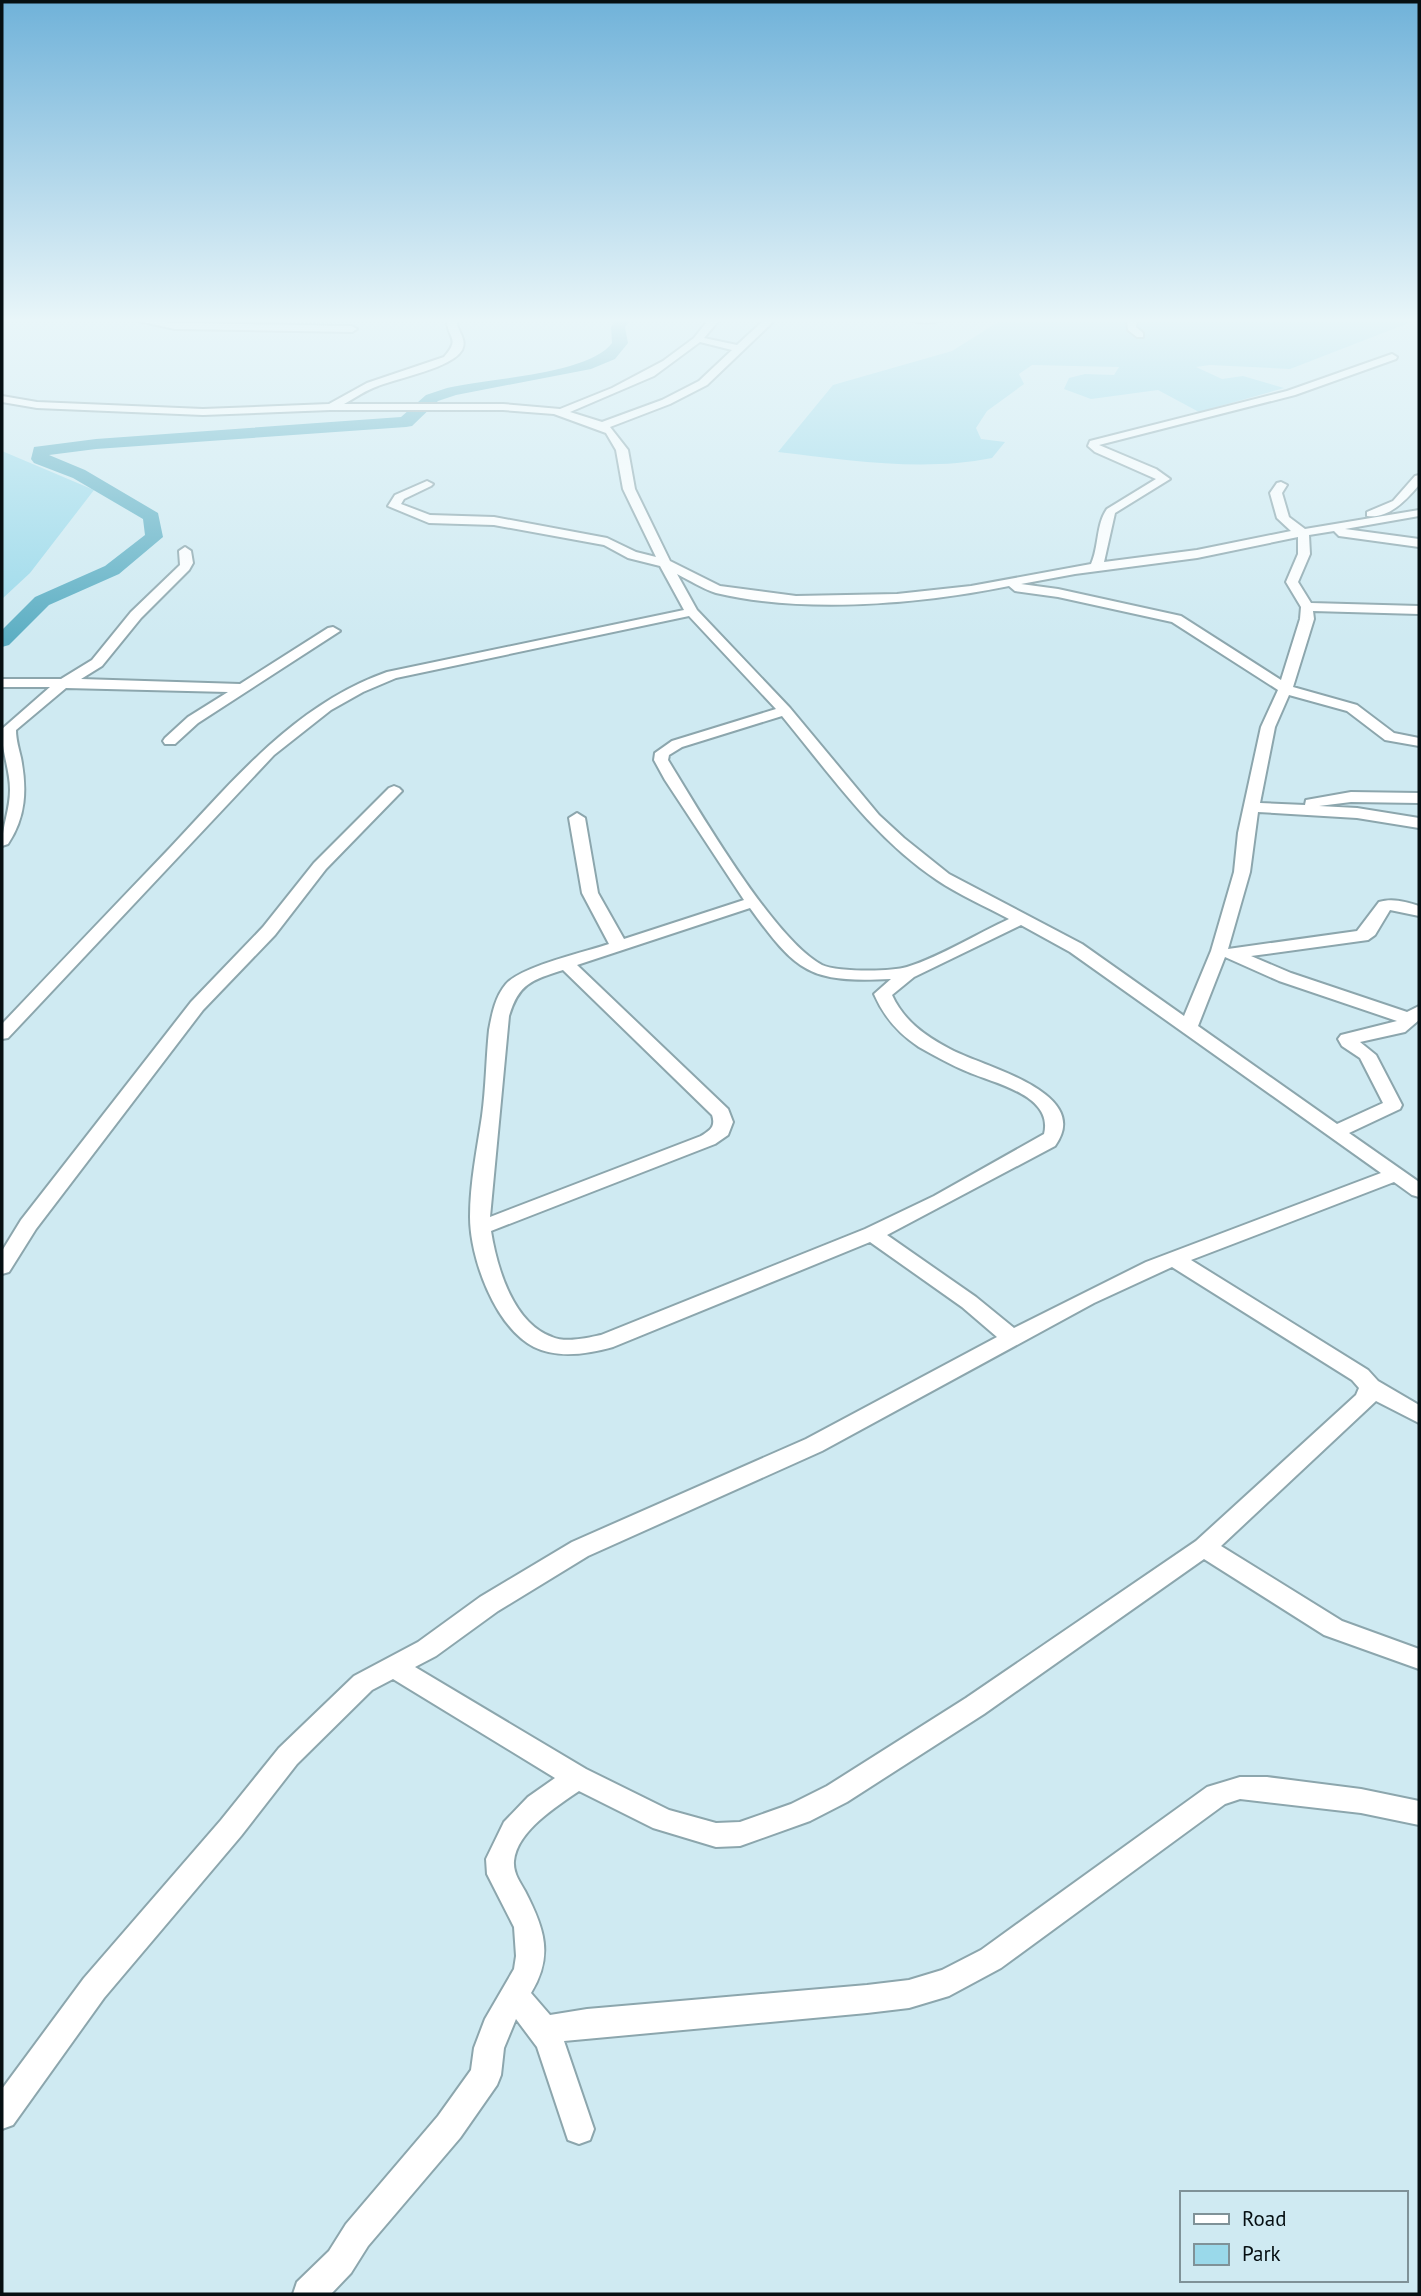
<svg xmlns="http://www.w3.org/2000/svg" width="1421" height="2296" viewBox="0 0 1421 2296" font-family="'PT Sans',sans-serif">
<style>
.green{fill:#9ad9ea}
.lines{fill:none;stroke-linecap:round;stroke-linejoin:round}
.river{fill:#5caec3;fill-rule:evenodd}
.minor-casing{stroke:#8ca6ad;stroke-width:4}
.minor{fill:#fff;fill-rule:evenodd}
</style>
<rect width="100%" height="100%" fill="#cfeaf2"/>
<path class="green" d="M 1003,319 L 1419,319 L 1290,369 L 1210,365 L 1196,367 L 1222,379 L 1243,376 L 1284,388 L 1199,412 L 1158,390 L 1091,399 L 1064,389 L 1069,378 L 1085,374 L 1114,375 L 1119,367 L 1032,365 L 1019,374 L 1024,384 L 987,411 L 976,428 L 981,439 L 1005,442 L 992,458 C 923,472 847,460 778,452 L 833,385 L 952,351 Z
M 2,451 L 94,490 L 30,573 L 2,599 Z"/>
<g class="lines">
<path class="river" d="M 616,319 L 631,319 L 625,327 L 628,343 L 615,359 L 591,369 L 456,395 L 438,401 L 412,426 L 406,427 L 96,449 L 49,455 L 85,470 L 158,513 L 163,537 L 119,574 L 49,605 L 9,645 L 2,647 L 2,630 L 35,597 L 105,566 L 145,535 L 143,519 L 73,478 L 34,463 L 31,459 L 34,447 L 96,439 L 401,417 L 426,395 L 447,388 C 488,378 588,375 612,343 L 611,327 Z"/>
<g class="minor-casing">
<path id="minor" d="M 129,319 L 175,323 L 352,326 L 357,329 L 352,332 L 175,329 Z
M 447,319 L 457,319 C 455,330 468,338 462,350 C 452,368 398,378 378,386 C 366,390 355,398 344,404 L 503,404 L 560,409 L 612,388 L 663,361 L 694,338 L 709,319 L 720,319 L 704,338 L 737,345 L 765,319 L 776,319 L 707,385 L 670,404 L 610,427 L 628,450 L 635,489 L 670,561 L 720,586 L 796,596 L 897,594 L 971,586 L 1091,564 C 1099,547 1096,524 1107,509 L 1156,479 L 1095,452 L 1088,446 L 1090,441 L 1287,391 L 1392,354 L 1397,357 L 1396,359 L 1295,395 L 1099,445 L 1156,469 L 1170,479 L 1115,513 L 1104,562 L 1197,550 L 1291,531 L 1277,518 L 1270,493 L 1277,483 L 1281,482 L 1287,485 L 1282,493 L 1289,517 L 1305,529 L 1419,510 L 1419,516 L 1345,529 L 1419,539 L 1419,547 L 1339,536 L 1334,531 L 1309,535 L 1310,554 L 1298,582 L 1311,603 L 1419,606 L 1419,614 L 1313,611 L 1314,619 L 1293,687 L 1357,705 L 1394,733 L 1419,738 L 1419,746 L 1385,740 L 1347,711 L 1289,695 L 1275,727 L 1260,803 L 1305,805 L 1306,800 L 1351,792 L 1419,793 L 1419,803 L 1351,802 L 1319,806 L 1357,808 L 1419,818 L 1419,828 L 1357,818 L 1258,812 L 1250,872 L 1228,949 L 1357,931 L 1379,902 C 1393,898 1406,902 1419,906 L 1419,916 L 1390,910 L 1375,935 L 1368,940 L 1251,956 L 1291,973 L 1407,1012 L 1419,1006 L 1419,1020 L 1405,1032 L 1360,1042 L 1376,1055 L 1402,1105 L 1400,1109 L 1349,1133 L 1419,1182 L 1419,1197 L 1412,1195 L 1394,1182 L 1191,1260 L 1368,1370 L 1378,1381 L 1419,1405 L 1419,1423 L 1376,1401 L 1221,1546 L 1342,1621 L 1419,1649 L 1419,1669 L 1324,1635 L 1204,1559 L 984,1714 L 847,1802 L 810,1821 L 740,1846 L 716,1847 L 653,1828 L 579,1791 C 556,1807 517,1831 514,1861 C 513,1873 520,1882 525,1891 C 544,1928 554,1955 531,1993 L 550,2015 L 587,2009 L 867,1985 L 909,1980 L 942,1970 L 981,1950 L 1207,1787 L 1240,1777 L 1267,1777 L 1361,1789 L 1419,1801 L 1419,1825 L 1361,1813 L 1240,1799 L 1225,1804 L 1001,1968 L 949,1996 L 909,2008 L 867,2013 L 564,2041 L 594,2129 L 590,2140 L 579,2144 L 568,2140 L 537,2047 L 516,2019 L 504,2048 L 501,2075 L 497,2085 L 460,2138 L 368,2246 L 351,2273 L 331,2294 L 293,2294 L 297,2282 L 329,2251 L 346,2224 L 438,2116 L 471,2070 L 474,2048 L 485,2019 L 514,1969 L 516,1956 L 514,1927 L 487,1874 L 486,1859 L 504,1822 L 528,1797 L 555,1778 L 393,1679 L 372,1690 L 297,1764 L 241,1836 L 104,1998 L 13,2125 L 2,2129 L 2,2089 L 84,1978 L 221,1820 L 279,1748 L 354,1676 L 418,1642 L 480,1597 L 572,1542 L 806,1439 L 997,1337 L 962,1307 L 870,1242 L 613,1347 C 588,1354 558,1359 534,1347 C 495,1327 470,1258 470,1217 C 470,1183 477,1149 482,1116 C 486,1087 486,1059 489,1030 C 492,1014 495,997 506,984 C 522,966 585,952 609,944 L 582,893 L 569,818 L 577,813 L 585,818 L 598,893 L 624,939 L 744,900 L 665,780 L 654,760 L 655,753 L 672,741 L 776,709 L 689,616 L 396,678 L 363,692 L 331,710 L 274,755 L 8,1038 L 2,1039 L 2,1024 C 57,966 112,908 167,851 C 233,781 294,705 387,672 L 684,610 L 660,566 L 628,558 L 604,545 L 494,525 L 429,523 L 388,506 L 395,495 L 427,481 L 433,484 L 431,486 L 404,499 L 401,504 L 430,515 L 494,517 L 607,538 L 636,552 L 656,557 L 623,489 L 616,450 L 606,433 L 554,414 L 503,410 L 330,410 L 203,415 L 37,408 L 2,402 L 2,396 L 37,402 L 203,409 L 329,404 L 367,383 L 444,357 C 462,337 446,338 447,319 ZM 700,342 L 732,350 L 699,381 L 662,400 L 602,422 L 570,412 L 654,376 ZM 1298,537 L 1298,554 L 1286,582 L 1301,607 L 1300,619 L 1281,680 L 1181,616 L 1058,589 L 1021,584 L 1075,574 L 1197,558 ZM 677,574 C 689,580 703,589 716,593 C 805,614 920,604 1009,586 L 1015,591 L 1058,597 L 1172,622 L 1278,690 L 1261,727 L 1238,833 L 1234,872 L 1211,951 L 1184,1016 L 1082,944 L 949,874 L 904,838 L 879,815 L 790,708 L 697,610 ZM 782,716 C 830,774 874,838 937,880 C 959,895 985,906 1009,919 C 976,934 942,956 907,967 C 891,972 837,972 822,965 C 774,940 698,809 668,760 L 669,755 L 682,747 ZM 750,908 C 797,973 810,983 891,979 L 874,994 C 884,1017 898,1033 919,1047 C 935,1056 951,1065 968,1072 C 993,1083 1054,1095 1044,1134 L 934,1196 L 865,1229 L 601,1335 C 586,1338 566,1343 552,1337 C 513,1323 497,1268 491,1231 L 715,1144 L 728,1135 L 733,1122 L 728,1109 L 577,965 ZM 1021,925 L 1070,952 L 1381,1173 L 1146,1262 L 1014,1328 L 976,1297 L 887,1235 L 1055,1146 C 1094,1092 983,1067 950,1049 C 925,1036 904,1021 892,995 L 914,977 ZM 1225,957 L 1279,981 L 1397,1021 L 1341,1035 L 1338,1039 L 1342,1046 L 1360,1058 L 1383,1103 L 1337,1124 L 1198,1026 ZM 563,970 L 712,1115 C 716,1127 710,1130 701,1136 L 490,1217 L 509,1016 C 519,983 532,980 563,970 ZM 1172,1267 L 1352,1380 L 1359,1388 L 1356,1395 L 1196,1541 L 966,1698 L 827,1786 L 791,1804 L 740,1822 L 716,1823 L 669,1810 L 586,1769 L 415,1667 L 436,1656 L 498,1611 L 588,1556 L 822,1451 L 1094,1303 Z
M 909,319 L 943,319 C 935,324 917,324 909,319 Z
M 1127,319 L 1137,319 L 1136,327 L 1143,333 L 1143,337 L 1137,337 L 1128,330 Z
M 1419,475 L 1419,485 C 1406,500 1389,519 1367,516 L 1367,512 L 1393,501 L 1415,476 Z
M 185,547 L 191,551 L 193,563 L 189,570 L 141,618 L 102,666 L 81,679 L 240,684 L 328,628 L 333,627 L 340,631 L 198,723 L 175,744 L 165,744 L 163,741 L 165,738 L 188,717 L 228,692 L 66,688 L 16,730 C 16,740 19,749 21,758 C 27,789 26,817 8,844 L 2,846 C 2,826 10,810 10,790 C 10,769 1,750 2,729 L 50,687 L 2,687 L 2,679 L 61,679 L 92,660 L 131,612 L 180,565 L 179,551 Z
M 394,786 L 399,788 L 402,791 L 399,794 L 326,869 L 275,935 L 203,1010 L 36,1229 L 9,1272 L 2,1274 L 2,1251 L 21,1220 L 191,1002 L 263,927 L 314,863 L 389,788 Z"/>
</g>
<use href="#minor" class="minor"/>
</g>
<linearGradient id="sky" x2="0" y2="1"><stop stop-color="#70b2d9"/><stop offset="0.5" stop-color="#e9f6f9"/><stop offset="1" stop-color="#e9f6f9" stop-opacity="0"/></linearGradient>
<rect width="1421" height="641" fill="url(#sky)"/>
<rect width="1421" height="2296" fill="none" stroke="#060f12" stroke-width="7"/>
<rect x="1180" y="2191" width="228" height="91" fill="#cfeaf2" stroke="#7f9298" stroke-width="2"/>
<rect x="1194" y="2214" width="35" height="10" fill="#ffffff" stroke="#7f9298" stroke-width="2"/>
<text x="1242" y="2226" font-size="21" fill="#060f12">Road</text>
<rect x="1194" y="2244" width="35" height="21" fill="#9ad9ea" stroke="#7f9298" stroke-width="2"/>
<text x="1242" y="2261" font-size="21" fill="#060f12">Park</text>
</svg>
